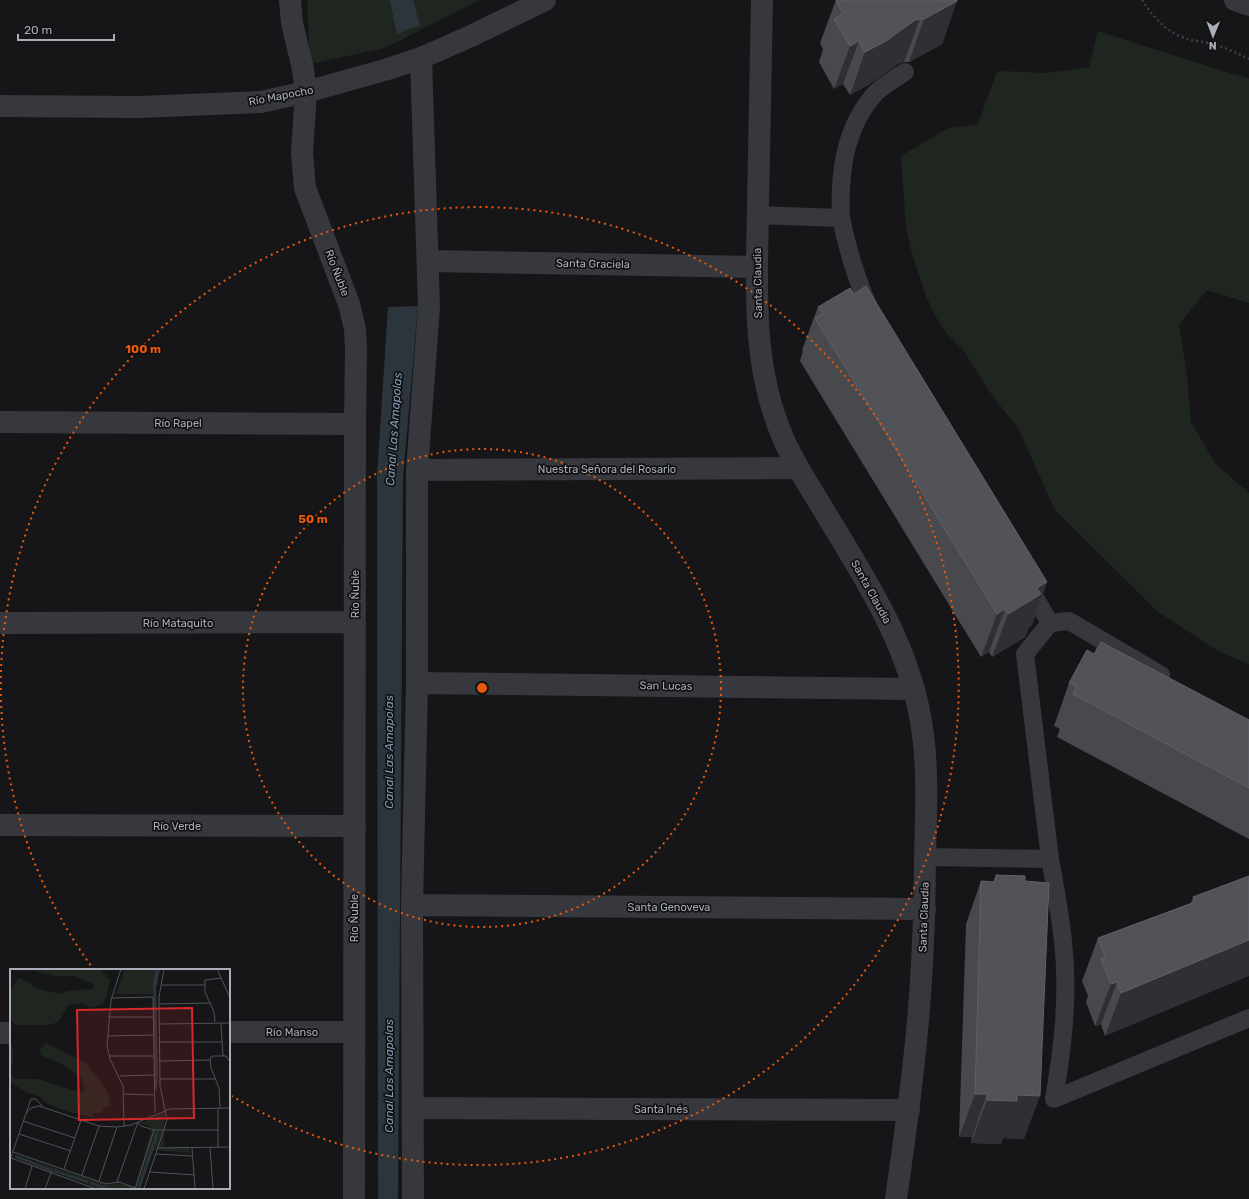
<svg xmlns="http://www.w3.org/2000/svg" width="1249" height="1199" viewBox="0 0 1249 1199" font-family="Rubik,sans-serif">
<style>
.green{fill:#1e261f}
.water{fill:#2c353c}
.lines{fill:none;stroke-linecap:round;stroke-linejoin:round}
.path{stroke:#3d3f44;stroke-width:2.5;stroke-dasharray:2 3;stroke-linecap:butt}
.service{stroke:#37383d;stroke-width:18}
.minor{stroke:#37383d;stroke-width:22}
.tertiary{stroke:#37383d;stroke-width:22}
.wall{fill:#47494d}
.shaded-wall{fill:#2f3033}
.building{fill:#525359;stroke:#5f6168}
.ring{fill:none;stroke:#e8590c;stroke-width:2;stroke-dasharray:2 4}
.labels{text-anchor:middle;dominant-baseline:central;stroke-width:3.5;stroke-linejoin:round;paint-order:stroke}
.street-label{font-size:11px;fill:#a8adb8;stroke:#111113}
.water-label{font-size:12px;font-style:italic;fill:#7f9bb3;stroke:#111113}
.inset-river{fill:none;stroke:#2c353c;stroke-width:2}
.inset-road{fill:none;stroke:#505258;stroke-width:1}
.view{fill:#d62828;fill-opacity:0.15;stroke:#d62828;stroke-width:2}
.inset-edge{fill:none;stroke:#a8adb8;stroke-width:2}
.centre{fill:#e8590c;stroke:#111113;stroke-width:2}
.ring-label{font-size:12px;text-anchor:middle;font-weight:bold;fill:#e8590c;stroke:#111113;stroke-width:3.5;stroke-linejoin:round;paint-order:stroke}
</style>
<rect width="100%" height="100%" fill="#161618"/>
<path class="green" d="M 307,0 L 480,0 L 385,48 L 310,64 Z
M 1098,31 L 1226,72 L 1249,78 L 1249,303 L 1207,290 L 1179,325 L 1187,376 L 1191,422 L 1215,463 L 1249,493 L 1249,664 L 1218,651 L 1158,612 L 1055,510 L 1019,430 L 989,391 L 964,351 L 947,334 L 934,314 L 925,294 L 911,250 L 906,227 L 901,156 L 948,128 L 978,124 L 997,71 L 1046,73 L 1089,67 Z"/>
<path class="water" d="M 390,0 L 413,0 L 420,26 L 408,29 L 397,35 Z
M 418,306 L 403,477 L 398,1199 L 378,1199 L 377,475 L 388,307 Z"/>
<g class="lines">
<path class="path" d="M 1142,0 C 1152,15 1164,30 1182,37 C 1191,41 1200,41 1209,43 C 1223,46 1236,53 1249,59"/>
<path class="service" d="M 758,215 L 841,218 C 848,252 857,281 871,312
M 841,218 C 839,175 844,130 873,96 C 879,88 896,78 905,72
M 1027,584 L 1050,623
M 925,857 L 1050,859 C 1055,886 1060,913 1063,941 C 1069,994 1063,1047 1054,1099 L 1249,1018
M 1050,859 L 1025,654 L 1050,623 L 1069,621 L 1161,675"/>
<path class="minor" d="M 290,0 L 292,23 L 303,69 L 306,92 L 302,153 L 305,188 L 349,304 L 355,329 L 356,349 L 355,424 L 354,1199
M 762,0 C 761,68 759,137 758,205 C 757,281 751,361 781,433 C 791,459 808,484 823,509 C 862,574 906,639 920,716 C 929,763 926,811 925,858 C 925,894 924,929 922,964 C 918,1043 907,1121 896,1199
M 428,261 L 757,267
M 0,422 L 355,424
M 417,470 L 798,468
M 0,623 L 355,622
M 417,683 L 914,689
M 0,825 L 355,826
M 412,905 L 925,909
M 229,1032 L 354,1032
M 0,1033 L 11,1033
M 413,1108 L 909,1110
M 413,1199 L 412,905 L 417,683 L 417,470 L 429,307 L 421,58"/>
<path class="tertiary" d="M 1235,0 L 1249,5
M 0,106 L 139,107 L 261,102 L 306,92 L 388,69 L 421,58 L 471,36 L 545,0"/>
</g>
<path class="wall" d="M 836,0 L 957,0 L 942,44 L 909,62 L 904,62 L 899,63 L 870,84 L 850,95 L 843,84 L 834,89 L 819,62 L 823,49 L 820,43 Z
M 818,307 L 1047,582 L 1032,625 L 1029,627 L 1025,637 L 992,657 L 989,652 L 981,657 L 800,361 L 803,351 L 802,350 Z
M 1094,654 L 1249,720 L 1249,839 L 1057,737 L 1060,729 L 1054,726 L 1069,683 Z
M 996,875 L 1025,881 L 1024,1139 L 1003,1138 L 1001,1144 L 971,1143 L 972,1137 L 959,1137 L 966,924 L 981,881 L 993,882 Z
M 1249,876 L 1105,1036 L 1101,1024 L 1095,1026 L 1086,1002 L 1088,996 L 1082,981 L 1098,938 L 1191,903 L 1193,897 Z"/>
<path class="shaded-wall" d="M 957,1 L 942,44 L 909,62 L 924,19 Z
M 920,19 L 904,62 L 899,63 L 870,84 L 850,95 L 865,52 L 915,20 Z
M 859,41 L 843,84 L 834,89 L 850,46 Z
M 1047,582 L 1032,625 L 1029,627 L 1025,637 L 992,657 L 1008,614 L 1037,588 Z
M 1005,609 L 989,652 L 981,657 L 997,614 Z
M 1249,940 L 1249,976 L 1105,1036 L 1121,993 Z
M 1117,982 L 1101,1024 L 1095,1026 L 1111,984 Z
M 975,1094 L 987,1094 L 972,1137 L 959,1137 Z
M 1017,1095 L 1040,1096 L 1024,1139 L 1003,1138 L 1001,1144 L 971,1143 L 987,1100 Z"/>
<path class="building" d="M 836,0 L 957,0 L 957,1 L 924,19 L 920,19 L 915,20 L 886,41 L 865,52 L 859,41 L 850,46 L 834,19 L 843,14 Z
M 866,286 L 1047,582 L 1037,588 L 1041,594 L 1008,614 L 1005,609 L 997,614 L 815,318 L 823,314 L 818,307 L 850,288 L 854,294 Z
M 1101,642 L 1249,720 L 1249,788 L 1073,694 L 1077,687 L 1069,683 L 1087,650 L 1094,654 Z
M 996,875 L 1025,876 L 1025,881 L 1049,883 L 1040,1096 L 1017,1095 L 1017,1101 L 987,1100 L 987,1094 L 975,1094 L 981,881 L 995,882 Z
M 1249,876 L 1249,940 L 1121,993 L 1117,982 L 1111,984 L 1101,959 L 1105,957 L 1098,938 L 1195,902 L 1193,897 Z"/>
<g class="ring">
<circle cx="482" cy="688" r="239"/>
<path d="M94 970A479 479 0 1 1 232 1096"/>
</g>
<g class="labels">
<g class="street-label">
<text transform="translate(281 96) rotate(-11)">Río Mapocho</text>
<text transform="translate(593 264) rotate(1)">Santa Graciela</text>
<text transform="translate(337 273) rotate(69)">Río Ñuble</text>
<text transform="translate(758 283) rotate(-91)">Santa Claudia</text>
<text x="178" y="423">Río Rapel</text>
<text x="607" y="469">Nuestra Señora del Rosario</text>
<text transform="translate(871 592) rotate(61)">Santa Claudia</text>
<text transform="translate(355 594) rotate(-90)">Río Ñuble</text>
<text x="178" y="623">Río Mataquito</text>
<text transform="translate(666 686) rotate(1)">San Lucas</text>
<text x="177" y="826">Río Verde</text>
<text x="669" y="907">Santa Genoveva</text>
<text transform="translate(924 917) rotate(-88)">Santa Claudia</text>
<text transform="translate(354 918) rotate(-90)">Río Ñuble</text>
<text x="292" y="1032">Río Manso</text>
<text x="661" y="1109">Santa Inés</text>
</g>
<g class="water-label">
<text transform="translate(394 429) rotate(-86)">Canal Las Amapolas</text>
<text transform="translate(389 752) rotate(-90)">Canal Las Amapolas</text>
<text transform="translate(389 1076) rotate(-90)">Canal Las Amapolas</text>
</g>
</g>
<g transform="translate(10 969)">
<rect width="220" height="220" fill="#161618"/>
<path d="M 17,0 L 90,0 L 100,11 L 96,30 L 93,35 L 81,39 L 71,34 L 59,36 L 48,53 L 39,56 L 6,56 L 0,49 L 0,22 L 9,8 L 29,20 L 50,25 L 57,22 L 83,20 L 85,16 L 65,7 L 45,7 ZM 115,0 L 146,0 L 144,25 L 106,25 ZM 0,71 L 4,85 L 1,103 L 4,110 L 28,110 L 72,124 L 75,121 L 71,108 L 52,95 L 31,86 L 30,80 L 36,74 L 76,94 L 97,121 L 101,136 L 94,139 L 92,144 L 84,144 L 83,148 L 59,143 L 37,135 L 31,128 L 17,124 L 0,113 ZM 155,143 L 154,178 L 179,177 L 180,184 L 144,181 L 130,220 L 90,220 L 6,190 L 7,186 L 97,216 L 108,214 L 125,218 L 142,159 L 131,154 Z" fill="#1e261f"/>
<path d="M 146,0 L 150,0 L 146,20 L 148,106 L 147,121 L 145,121 L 143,14 ZM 146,163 L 148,163 L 148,167 L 130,219 L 128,218 Z" fill="#2c353c"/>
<path class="inset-river" d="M 5,187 L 40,201M 44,202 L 78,213M 81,214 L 97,220"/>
<path class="inset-road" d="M 111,0 L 101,31 L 97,77 L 100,90 L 113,117 L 114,158M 207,0 L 220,29M 151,16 L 195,16M 101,29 L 143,28 L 145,144M 149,35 L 200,34M 98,48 L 144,48M 205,53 L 204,43 L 195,23 L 195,11 L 211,9M 149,55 L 220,54M 211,55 L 213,87M 97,67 L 144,66M 150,73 L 212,73M 99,87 L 144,87M 150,92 L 200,91M 110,107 L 145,106M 150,110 L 206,110M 114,125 L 144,126M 208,139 L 208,178M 210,139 L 209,119 L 201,99 L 200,89 L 203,87 L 216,87 L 220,93M 16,145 L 21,139 L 29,137 L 89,157 L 107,158 L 121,156 L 160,140 L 220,139M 13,152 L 65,169M 128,153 L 131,157 L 144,161 L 208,161M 9,165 L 61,182M 200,178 L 203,220M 148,179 L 220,178M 182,179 L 185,220M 3,183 L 96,215 L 109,213 L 128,220M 146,185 L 182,187M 1,189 L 86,220M 0,191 L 21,130 L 26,130 L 33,138M 54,200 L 71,151M 140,203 L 185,206M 72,206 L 89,157M 89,212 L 107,158M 107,213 L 128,153M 15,220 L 22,197M 35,220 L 42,201M 125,220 L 144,161M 134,220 L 157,151 L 150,117 L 149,28 L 154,0"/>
<path class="view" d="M 182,39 L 184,149 L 69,151 L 67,41 Z"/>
<rect width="220" height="220" class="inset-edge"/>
</g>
<circle cx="482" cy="688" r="6" class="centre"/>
<g class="ring-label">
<text x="143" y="353">100 m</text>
<text x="313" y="523">50 m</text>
</g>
<g transform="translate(1213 36) rotate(181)" stroke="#111113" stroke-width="3" paint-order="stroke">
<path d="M0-3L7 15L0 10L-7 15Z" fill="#a8adb8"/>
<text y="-6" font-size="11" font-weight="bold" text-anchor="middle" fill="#a8adb8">N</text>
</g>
<path d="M18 34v6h96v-6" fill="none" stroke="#a8adb8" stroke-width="2"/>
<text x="24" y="34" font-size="12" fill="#a8adb8" stroke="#111113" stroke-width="3" paint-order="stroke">20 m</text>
</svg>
